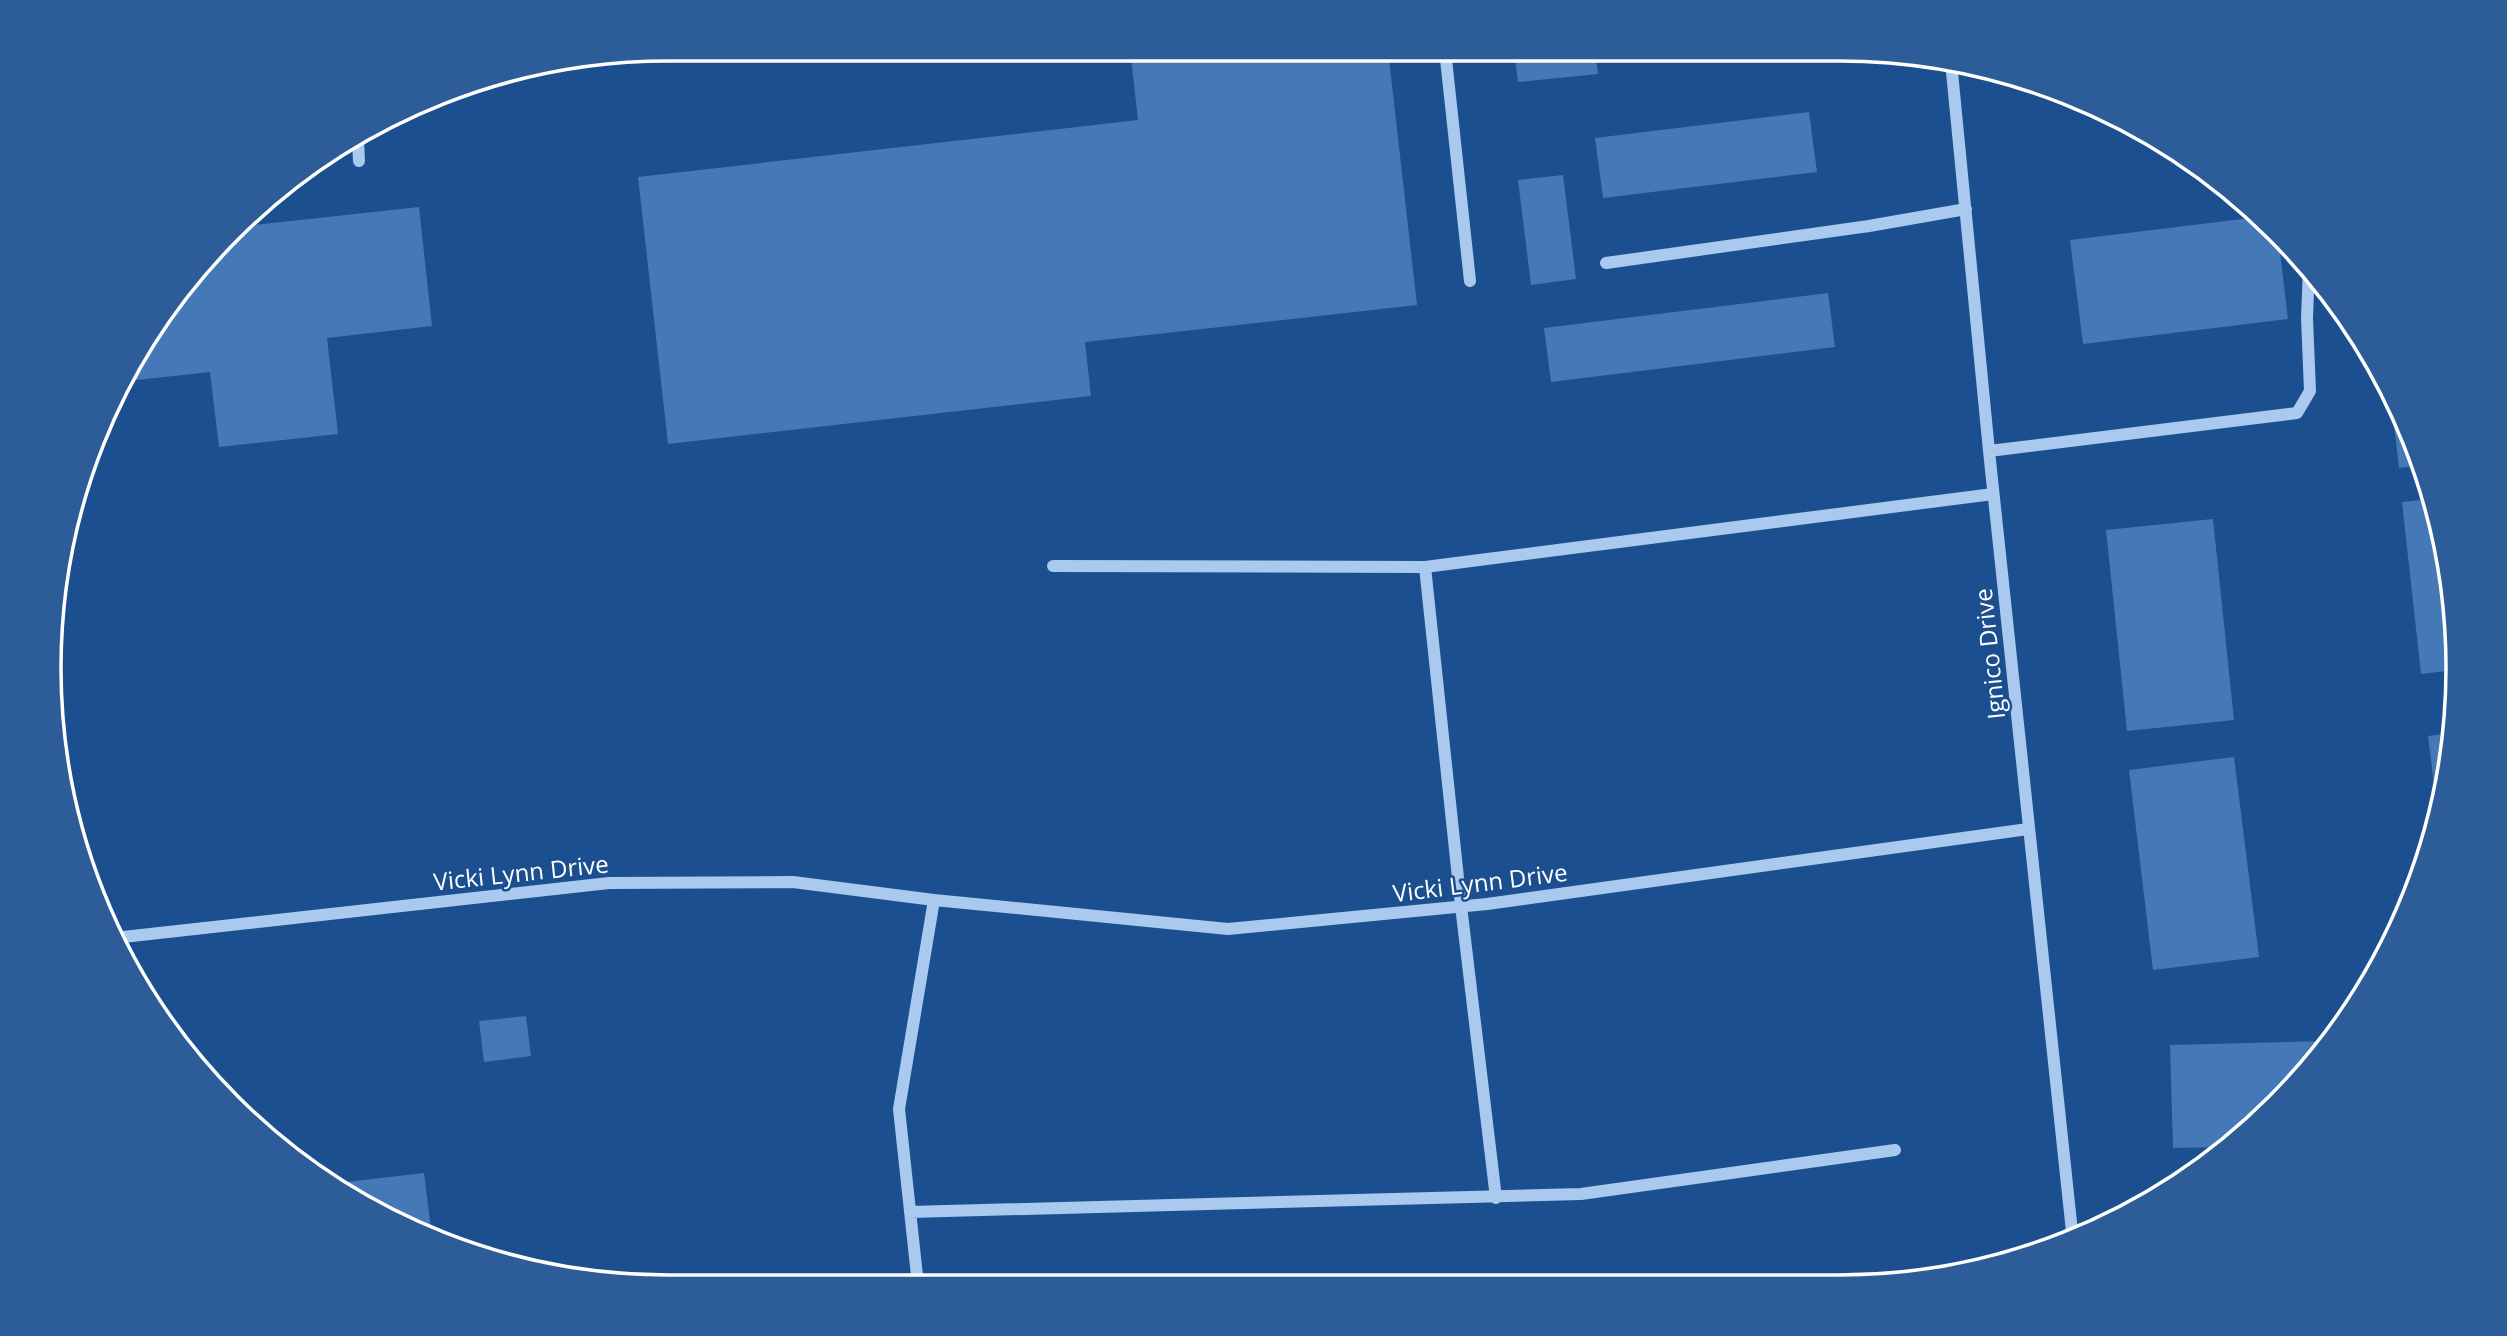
<svg xmlns="http://www.w3.org/2000/svg" width="2507" height="1336" viewBox="0 0 2507 1336" font-family="'Open Sans',sans-serif">
<style>
.building{fill:#4478b7}
.lines{fill:none;stroke-linecap:round;stroke-linejoin:round}
.minor{stroke:#a9c9ee;stroke-width:12}
.labels{text-anchor:middle;dominant-baseline:central;stroke-width:5;stroke-linejoin:round;paint-order:stroke}
.street-label{font-size:24px;fill:#fff;stroke:#1b4f8f}
.rim{fill:none;stroke:#fff;stroke-width:3.5}
</style>
<rect width="100%" height="100%" fill="#1b4f8f"/>
<path class="building" d="M 1130,49 L 1388,50 L 1417,305 L 1085,342 L 1091,396 L 668,444 L 638,177 L 1138,120 Z
M 1514,50 L 1595,50 L 1598,74 L 1518,82 Z
M 1809,112 L 1817,172 L 1603,198 L 1595,138 Z
M 1563,175 L 1576,279 L 1531,285 L 1518,180 Z
M 419,207 L 432,326 L 327,338 L 338,434 L 219,447 L 210,372 L 128,381 L 153,324 L 246,226 Z
M 2259,217 L 2278,235 L 2288,319 L 2083,344 L 2070,240 Z
M 1828,293 L 1835,347 L 1551,382 L 1544,328 Z
M 2390,391 L 2423,465 L 2399,468 Z
M 2432,499 L 2453,588 L 2455,670 L 2421,674 L 2402,502 Z
M 2213,519 L 2234,720 L 2127,731 L 2106,530 Z
M 2453,733 L 2439,817 L 2438,817 L 2428,736 Z
M 2234,757 L 2259,957 L 2153,970 L 2129,770 Z
M 526,1016 L 531,1056 L 484,1062 L 479,1021 Z
M 2328,1041 L 2304,1076 L 2224,1147 L 2173,1148 L 2170,1045 Z
M 424,1173 L 432,1237 L 394,1223 L 338,1183 Z"/>
<g class="lines">
<path class="minor" d="M 1445,50 L 1470,281
M 1951,62 L 1989,451 L 2073,1241
M 358,141 L 359,161
M 1606,263 L 1869,226 L 1966,209
M 1989,451 L 2297,413 L 2310,391 L 2307,318 L 2309,266
M 1053,566 L 1425,567 L 1993,494
M 1425,567 L 1461,906 L 1496,1198
M 114,938 L 609,883 L 793,882 L 934,900 L 1228,929 L 1487,904 L 2028,829
M 910,1212 L 1581,1194 L 1895,1150
M 918,1285 L 899,1109 L 934,900"/>
</g>
<g class="labels">
<g class="street-label">
<text transform="translate(1989 654) rotate(-96)">Ignico Drive</text>
<text transform="translate(521 872) rotate(-6)">Vicki Lynn Drive</text>
<text transform="translate(1480 882) rotate(-7)">Vicki Lynn Drive</text>
</g>
</g>
<path d="M0 0H2507V1336H0ZM668 61H1839A607 607 0 0 1 2446 668V668A607 607 0 0 1 1839 1275H668A607 607 0 0 1 61 668V668A607 607 0 0 1 668 61Z" fill="#2d5d98" fill-rule="evenodd"/>
<path class="rim" d="M668 61H1839A607 607 0 0 1 2446 668V668A607 607 0 0 1 1839 1275H668A607 607 0 0 1 61 668V668A607 607 0 0 1 668 61Z"/>
</svg>
